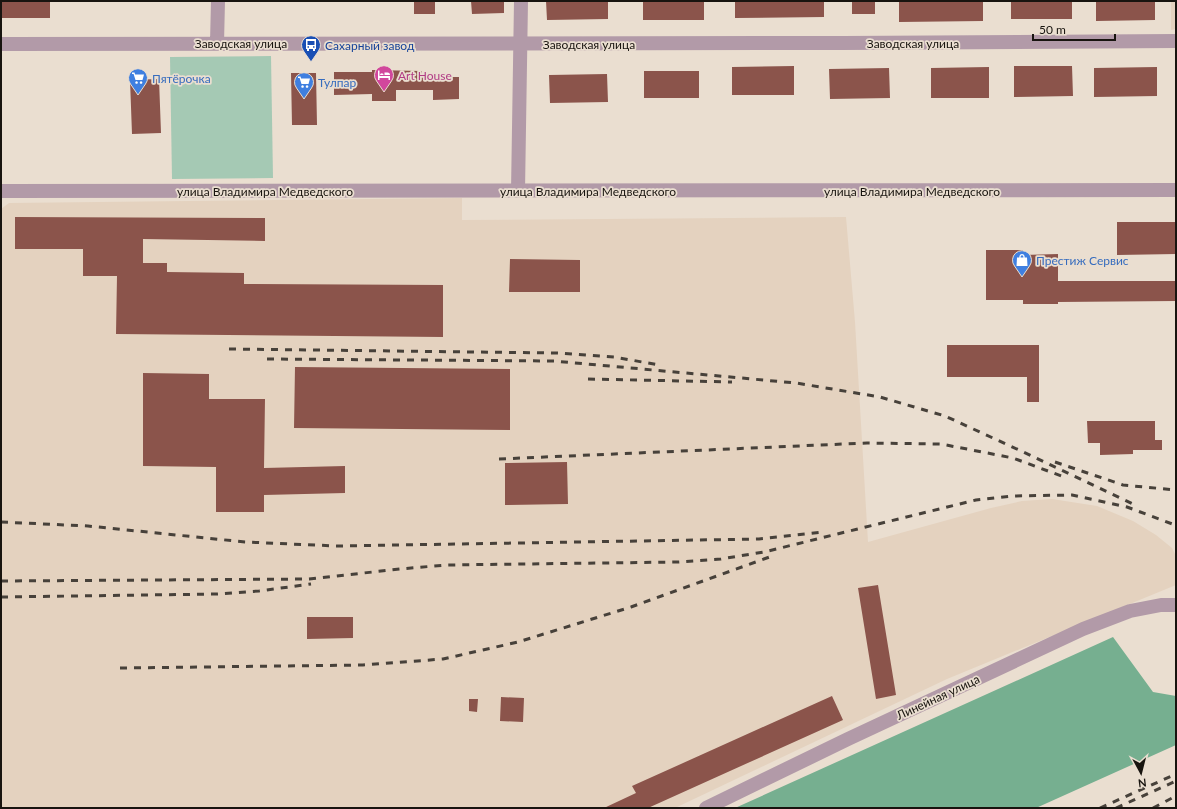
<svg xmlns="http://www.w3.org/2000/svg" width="1177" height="809" viewBox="0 0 1177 809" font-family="Lato,sans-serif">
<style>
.built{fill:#e4d2bf}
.green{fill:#a5c9b4}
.forest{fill:#76af90}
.building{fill:#8b544b}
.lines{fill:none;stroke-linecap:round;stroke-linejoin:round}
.minor{stroke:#b29aa8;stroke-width:14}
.rail{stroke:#47413a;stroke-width:3;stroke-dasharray:7 7;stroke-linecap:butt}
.labels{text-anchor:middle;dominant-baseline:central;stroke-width:3.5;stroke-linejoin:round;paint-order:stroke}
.street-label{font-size:12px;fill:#18140f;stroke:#eaded0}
.transit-label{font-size:12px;fill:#164399;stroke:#eaded0;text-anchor:start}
.hotel-label{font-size:12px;fill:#b23c85;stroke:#eaded0;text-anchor:start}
.shop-label{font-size:12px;fill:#366cbe;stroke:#eaded0;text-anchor:start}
</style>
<rect width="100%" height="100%" fill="#eaded0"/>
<path class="built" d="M 1171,1 L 1176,1 L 1176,29 L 1171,30 Z
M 462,198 L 462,220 L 846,217 L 855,322 L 868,542 L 991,508 L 1022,501 L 1052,499 L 1097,506 L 1133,521 L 1156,535 L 1172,548 L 1176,556 L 1176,585 L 947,679 L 675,808 L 1,808 L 1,209 L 9,203 Z"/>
<path class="green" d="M 271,56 L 273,178 L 172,179 L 170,57 Z"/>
<path class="forest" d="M 1113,637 L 1153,692 L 1176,696 L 1176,745 L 1036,808 L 735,808 Z"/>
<path class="building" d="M 1,1 L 50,1 L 50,18 L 1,18 Z
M 414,1 L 435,1 L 435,14 L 414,14 Z
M 471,1 L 504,1 L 504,13 L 472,14 Z
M 546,1 L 608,1 L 608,19 L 547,20 Z
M 643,1 L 704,1 L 704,20 L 643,20 Z
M 735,1 L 824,1 L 824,17 L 735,18 Z
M 852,1 L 875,1 L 875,14 L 852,14 Z
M 899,1 L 983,1 L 983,21 L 899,22 Z
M 1011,1 L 1072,1 L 1072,19 L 1011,19 Z
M 1096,1 L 1155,1 L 1155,20 L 1096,21 Z
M 794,66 L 794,95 L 732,95 L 732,67 Z
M 1014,66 L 1072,66 L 1073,96 L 1014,97 Z
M 989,67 L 989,98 L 931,98 L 931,68 Z
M 1157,67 L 1157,96 L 1094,97 L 1094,68 Z
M 889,68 L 890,98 L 830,99 L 829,69 Z
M 372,70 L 422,71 L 422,77 L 459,77 L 459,99 L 433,100 L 433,90 L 396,90 L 396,101 L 372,101 L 372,94 L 334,95 L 334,72 L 372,72 Z
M 644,71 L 699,71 L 699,98 L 644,98 Z
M 291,73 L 316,73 L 317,125 L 292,125 Z
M 607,74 L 608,102 L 550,103 L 549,75 Z
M 159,79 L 161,133 L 132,134 L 130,80 Z
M 15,217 L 265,218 L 265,241 L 143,239 L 143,263 L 167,263 L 167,272 L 244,273 L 244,284 L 443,285 L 443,337 L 116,334 L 117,276 L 83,276 L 83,249 L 15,249 Z
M 1117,222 L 1176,222 L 1176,254 L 1117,255 Z
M 986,250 L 1023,250 L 1023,255 L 1058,254 L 1058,281 L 1176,281 L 1176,301 L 1058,302 L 1058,304 L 1023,304 L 1023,300 L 986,300 Z
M 510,259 L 580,260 L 580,292 L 509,292 Z
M 947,345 L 1039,345 L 1039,402 L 1027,402 L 1027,377 L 947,377 Z
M 295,367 L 510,369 L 510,430 L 294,428 Z
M 143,373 L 209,374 L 209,399 L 265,399 L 264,468 L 345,466 L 345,493 L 264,495 L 264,512 L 216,512 L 216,467 L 143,466 Z
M 1087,421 L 1155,421 L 1155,440 L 1162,440 L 1162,450 L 1133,450 L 1133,454 L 1100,455 L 1100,443 L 1088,443 Z
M 567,462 L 568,504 L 505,505 L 505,463 Z
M 878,585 L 896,695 L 876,699 L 858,588 Z
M 307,617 L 353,617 L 353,638 L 307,639 Z
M 832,696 L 843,720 L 648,808 L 604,808 L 636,793 L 632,786 Z
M 501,697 L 524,698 L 523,722 L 500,721 Z
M 469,699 L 478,699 L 477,712 L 469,711 Z"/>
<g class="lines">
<path class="minor" d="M 217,43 L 218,1
M 1,44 L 843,43 L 1176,41
M 1,191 L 1176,190
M 518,191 L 521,1
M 706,808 L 848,739 L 1083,629 L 1130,611 L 1161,605 L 1176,605"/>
<path class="rail" d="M 229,349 L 558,353 L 614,357 L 659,365
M 267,359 L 554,361 L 796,383 L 880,397 L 945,416 L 1019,450 L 1135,505
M 588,379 L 732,382
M 499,459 L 867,443 L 941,444 L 1013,458 L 1064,477
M 1055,462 L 1123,485 L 1176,490
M 1,522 L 88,526 L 245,542 L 337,546 L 759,539 L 824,532
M 1,581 L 309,579 L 400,569 L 446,565 L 679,562 L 721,559 L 764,552 L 976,500 L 1012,496 L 1072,495 L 1127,507 L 1175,525
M 1,597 L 217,594 L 259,591 L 311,584
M 120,668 L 363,665 L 443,659 L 518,642 L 631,607 L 775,555
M 1100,808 L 1176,774
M 1116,808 L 1176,781
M 1153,808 L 1176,796"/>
</g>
<defs>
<g id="bus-pin" transform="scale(1)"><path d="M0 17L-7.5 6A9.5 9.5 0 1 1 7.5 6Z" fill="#1a4fb4" stroke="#eaded0"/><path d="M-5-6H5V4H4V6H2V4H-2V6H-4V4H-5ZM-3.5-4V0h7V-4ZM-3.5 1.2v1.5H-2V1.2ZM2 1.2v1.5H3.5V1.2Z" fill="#fff"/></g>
<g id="hotel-pin" transform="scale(1)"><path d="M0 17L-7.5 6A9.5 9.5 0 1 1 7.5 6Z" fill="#d1479c" stroke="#eaded0"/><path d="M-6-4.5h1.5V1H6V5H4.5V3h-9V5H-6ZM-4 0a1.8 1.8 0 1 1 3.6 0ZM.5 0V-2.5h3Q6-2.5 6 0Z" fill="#fff"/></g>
<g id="supermarket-pin" transform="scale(1)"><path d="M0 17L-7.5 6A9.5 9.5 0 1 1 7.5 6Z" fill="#3f7fe0" stroke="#eaded0"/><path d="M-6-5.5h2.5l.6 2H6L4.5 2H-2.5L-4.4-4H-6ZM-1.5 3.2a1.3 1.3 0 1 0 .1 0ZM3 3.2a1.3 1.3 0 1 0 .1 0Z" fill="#fff"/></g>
<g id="shop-pin" transform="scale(1)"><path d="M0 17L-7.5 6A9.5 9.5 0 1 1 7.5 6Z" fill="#3f7fe0" stroke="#eaded0"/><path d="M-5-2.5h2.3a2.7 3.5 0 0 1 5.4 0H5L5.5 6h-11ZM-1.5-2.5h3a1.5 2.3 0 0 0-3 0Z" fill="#fff"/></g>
</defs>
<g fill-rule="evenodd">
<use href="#bus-pin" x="311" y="45"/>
<use href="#hotel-pin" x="384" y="75"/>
<use href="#supermarket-pin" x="138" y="78"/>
<use href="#supermarket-pin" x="304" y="82"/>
<use href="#shop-pin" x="1022" y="260"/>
</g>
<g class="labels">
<g class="street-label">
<text x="241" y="43">Заводская улица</text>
<text x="913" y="43">Заводская улица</text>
<text x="589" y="44">Заводская улица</text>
<text x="265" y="191">улица Владимира Медведского</text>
<text x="588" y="191">улица Владимира Медведского</text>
<text x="912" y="191">улица Владимира Медведского</text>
<text transform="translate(938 697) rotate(-25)">Линейная улица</text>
</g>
<g class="transit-label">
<text x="325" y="45">Сахарный завод</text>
</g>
<g class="hotel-label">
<text x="398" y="75">Art House</text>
</g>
<g class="shop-label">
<text x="152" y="78">Пятёрочка</text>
<text x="318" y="82">Тулпар</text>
<text x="1036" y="260">Престиж Сервис</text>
</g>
</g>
<rect width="1177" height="809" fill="none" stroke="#18140f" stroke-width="4"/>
<g transform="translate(1141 773) rotate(173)" stroke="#eaded0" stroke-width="3" paint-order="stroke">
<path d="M0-3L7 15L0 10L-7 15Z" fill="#18140f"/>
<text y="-6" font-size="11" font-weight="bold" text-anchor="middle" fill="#18140f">N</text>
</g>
<path d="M1033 34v6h82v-6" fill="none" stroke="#18140f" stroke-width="2"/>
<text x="1039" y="34" font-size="12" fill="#18140f" stroke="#eaded0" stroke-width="3" paint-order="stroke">50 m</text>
</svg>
